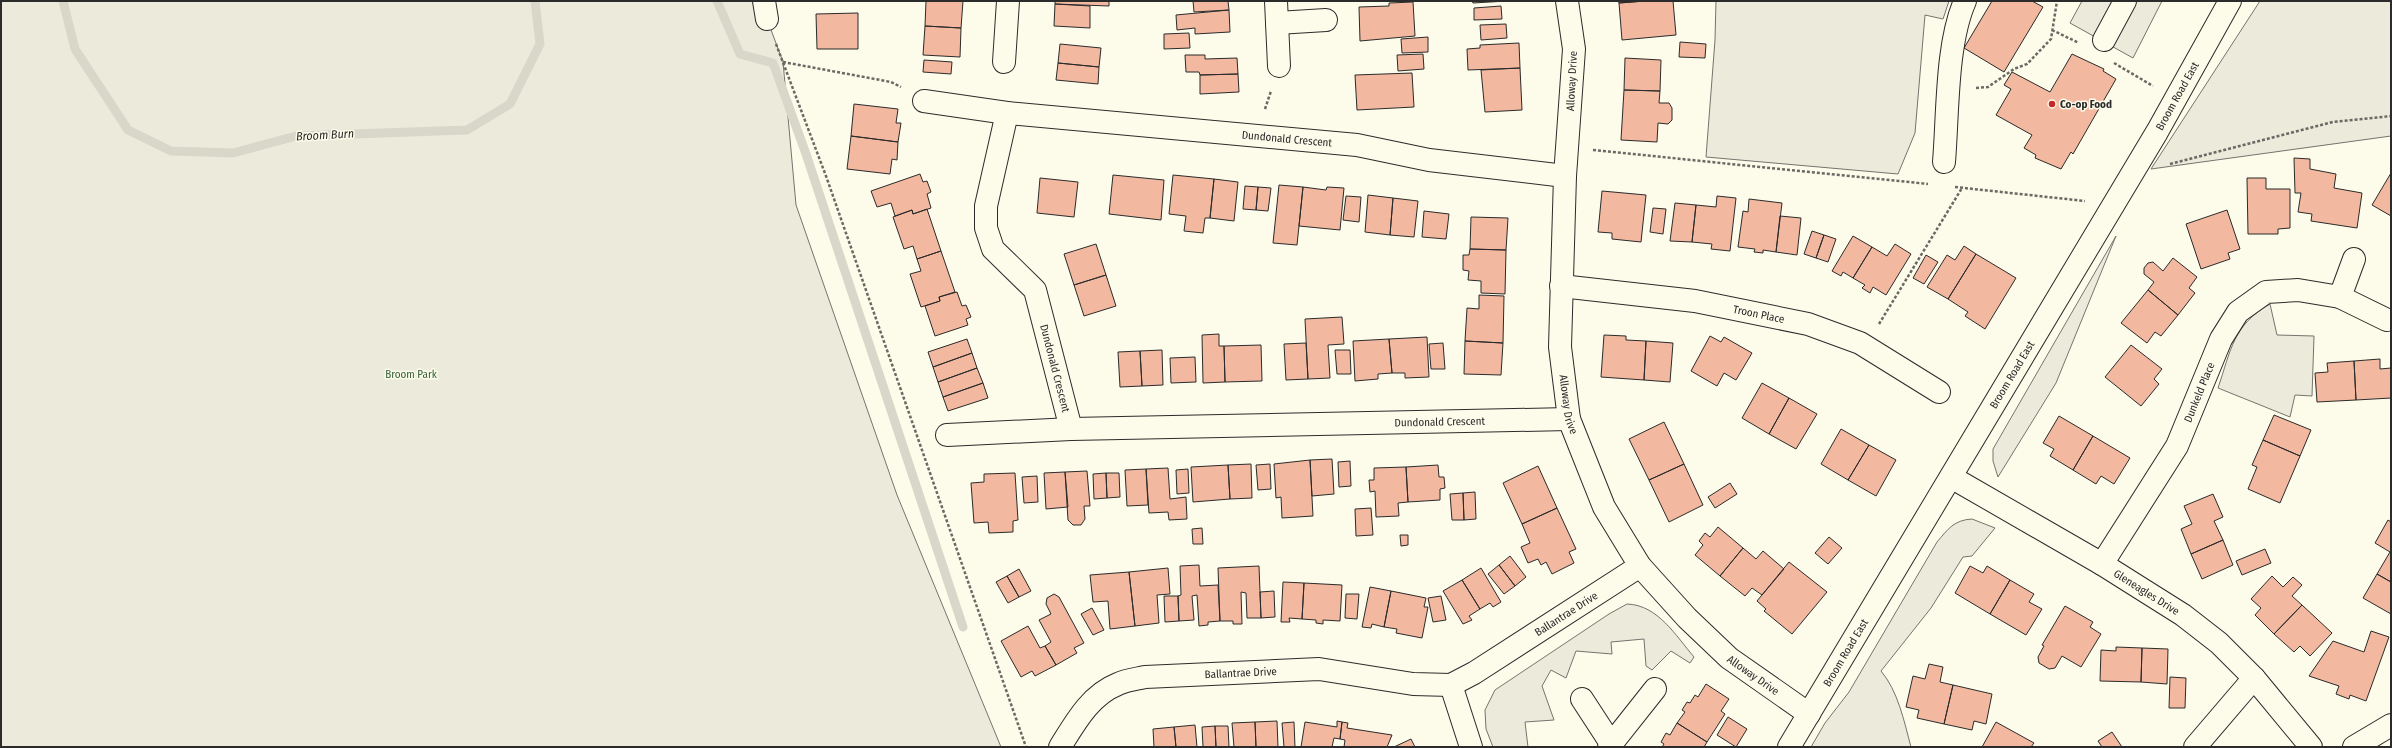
<svg xmlns="http://www.w3.org/2000/svg" width="2392" height="748" viewBox="0 0 2392 748" font-family="'Fira Sans Condensed',sans-serif">
<style>
.green{fill:#ecebdb;stroke:#74746e}
.parking{fill:#eceadb;stroke:#74746e}
.lines{fill:none;stroke-linecap:round;stroke-linejoin:round}
.stream{stroke:#d8d7c9;stroke-width:9}
.building{fill:#f2b8a0;stroke:#2b2b2b}
.minor-casing{stroke:#2b2b2b;stroke-width:24}
.path{stroke:#6a6964;stroke-width:2.5;stroke-dasharray:3 2;stroke-linecap:butt}
.minor{stroke:#fdfbea;stroke-width:22}
.poi-dot{fill:#c62828;stroke:#fdfbea;stroke-width:1.5}
.labels{text-anchor:middle;dominant-baseline:central;stroke-width:3;stroke-linejoin:round;paint-order:stroke}
.street-label{font-size:11px;fill:#2b2b2b;stroke:#fdfbea}
.poi-label{font-size:11px;font-weight:bold;fill:#2b2b2b;stroke:#fdfbea;text-anchor:start}
.park-label{font-size:11px;fill:#34623c;stroke:#fdfbea}
.water-label{font-size:12px;font-style:italic;fill:#2b2b2b;stroke:#fdfbea}
</style>
<rect width="100%" height="100%" fill="#fdfbea"/>
<path class="green" d="M 1,1 L 764,1 L 767,19 L 783,62 L 796,205 L 897,495 L 1001,747 L 1,747 Z
M 1716,1 L 1949,1 L 1943,19 L 1925,15 L 1915,133 L 1898,174 L 1706,157 L 1715,40 Z
M 2260,1 L 2391,1 L 2391,136 L 2151,169 Z
M 2116,236 L 2056,383 L 1998,477 L 1993,461 L 1993,449 Z
M 2270,304 L 2277,335 L 2314,336 L 2312,396 L 2295,395 L 2290,417 L 2218,388 C 2231,350 2233,325 2270,304 Z
M 1972,519 L 1995,528 L 1972,556 L 1963,557 L 1931,608 L 1881,671 C 1898,691 1904,721 1911,747 L 1811,747 L 1825,723 L 1849,692 L 1937,542 C 1948,529 1954,520 1972,519 Z
M 1627,604 C 1658,605 1676,636 1694,657 L 1690,663 L 1671,651 L 1652,670 L 1646,666 L 1644,639 L 1611,642 L 1612,654 L 1576,651 L 1566,678 L 1551,670 L 1542,686 L 1554,720 L 1525,722 L 1528,747 L 1493,747 L 1486,729 L 1485,710 L 1495,690 L 1609,614 Z"/>
<path class="parking" d="M 2082,1 L 2162,1 L 2133,58 L 2070,23 Z"/>
<g class="lines">
<path class="stream" d="M 63,1 L 75,49 L 128,130 L 171,151 L 233,153 L 296,136 L 467,130 L 510,104 L 540,44 L 535,1
M 717,1 L 740,54 L 773,63 L 806,154 L 963,627"/>
</g>
<path class="building" d="M 926,1 L 963,1 L 961,28 L 925,26 Z
M 1055,1 L 1109,1 L 1109,6 L 1055,4 Z
M 1193,1 L 1228,1 L 1229,10 L 1194,12 Z
M 1472,1 L 1507,1 L 1473,3 Z
M 1618,1 L 1645,1 L 1619,3 Z
M 1645,1 L 1673,1 L 1676,35 L 1622,40 L 1619,3 Z
M 1992,1 L 2032,1 L 2043,7 L 2004,72 L 1964,48 Z
M 1413,2 L 1415,36 L 1360,41 L 1359,7 L 1389,6 L 1389,3 Z
M 1055,4 L 1090,6 L 1090,28 L 1054,26 Z
M 1501,6 L 1502,19 L 1474,20 L 1474,8 Z
M 1229,10 L 1230,32 L 1195,34 L 1195,28 L 1177,30 L 1176,15 Z
M 858,13 L 858,49 L 817,49 L 816,14 Z
M 1506,24 L 1507,38 L 1481,40 L 1480,25 Z
M 925,26 L 961,28 L 960,57 L 923,55 Z
M 1189,33 L 1190,48 L 1164,49 L 1164,34 Z
M 1428,37 L 1428,52 L 1402,53 L 1401,39 Z
M 1680,42 L 1706,44 L 1705,58 L 1679,57 Z
M 1519,43 L 1520,68 L 1468,70 L 1467,49 L 1480,48 L 1480,45 Z
M 1060,44 L 1101,48 L 1099,67 L 1058,63 Z
M 1423,54 L 1424,69 L 1398,71 L 1397,55 Z
M 2072,54 L 2104,69 L 2103,71 L 2116,79 L 2073,154 L 2071,152 L 2061,169 L 2035,158 L 2036,155 L 2024,148 L 2032,135 L 1996,115 L 2011,89 L 2004,85 L 2012,72 L 2050,92 Z
M 1185,55 L 1205,55 L 1205,59 L 1237,58 L 1238,74 L 1200,75 L 1199,72 L 1186,72 Z
M 1625,58 L 1661,60 L 1660,91 L 1624,90 Z
M 924,60 L 952,62 L 951,74 L 923,72 Z
M 1058,63 L 1099,67 L 1098,84 L 1056,80 Z
M 1520,68 L 1522,110 L 1485,112 L 1481,70 Z
M 1412,73 L 1414,107 L 1357,110 L 1355,75 Z
M 1238,74 L 1239,92 L 1200,94 L 1200,75 Z
M 1624,90 L 1660,91 L 1659,103 L 1669,103 L 1672,108 L 1672,120 L 1668,124 L 1658,123 L 1657,142 L 1621,140 Z
M 854,104 L 898,109 L 896,123 L 901,123 L 898,142 L 851,136 Z
M 851,136 L 898,142 L 897,160 L 892,159 L 890,174 L 847,169 Z
M 2294,158 L 2310,159 L 2310,169 L 2336,174 L 2334,188 L 2362,193 L 2357,228 L 2311,221 L 2312,214 L 2298,212 L 2301,193 L 2295,193 Z
M 2391,173 L 2391,216 L 2372,205 Z
M 920,174 L 923,182 L 927,181 L 931,192 L 927,194 L 931,208 L 913,214 L 912,210 L 895,216 L 891,203 L 877,207 L 871,191 Z
M 1113,175 L 1164,180 L 1161,220 L 1109,214 Z
M 1173,175 L 1214,179 L 1210,218 L 1205,218 L 1203,233 L 1184,231 L 1186,216 L 1169,214 Z
M 1040,178 L 1078,182 L 1074,217 L 1037,213 Z
M 2247,178 L 2266,178 L 2266,189 L 2290,189 L 2290,228 L 2278,229 L 2278,234 L 2248,234 Z
M 1214,179 L 1238,182 L 1234,221 L 1210,218 Z
M 1279,185 L 1303,187 L 1297,245 L 1273,243 Z
M 1245,186 L 1258,187 L 1256,210 L 1243,209 Z
M 1258,187 L 1271,188 L 1268,211 L 1256,210 Z
M 1303,187 L 1326,190 L 1327,187 L 1344,188 L 1340,230 L 1299,226 Z
M 1602,191 L 1646,195 L 1641,242 L 1612,239 L 1612,233 L 1598,232 Z
M 1368,195 L 1393,198 L 1390,235 L 1365,232 Z
M 1346,196 L 1361,197 L 1359,222 L 1343,220 Z
M 1717,196 L 1736,198 L 1730,251 L 1711,249 L 1712,244 L 1692,242 L 1696,205 L 1716,207 Z
M 1393,198 L 1418,201 L 1414,237 L 1390,235 Z
M 1749,199 L 1782,203 L 1776,252 L 1763,250 L 1763,253 L 1754,252 L 1755,249 L 1738,247 L 1743,211 L 1748,212 Z
M 1675,203 L 1696,205 L 1692,242 L 1670,241 Z
M 1653,208 L 1666,209 L 1663,234 L 1650,232 Z
M 927,209 L 941,251 L 917,259 L 913,246 L 904,249 L 893,217 L 912,210 L 913,214 Z
M 2227,210 L 2240,249 L 2228,253 L 2230,259 L 2201,269 L 2186,224 Z
M 1424,211 L 1449,214 L 1446,239 L 1422,237 Z
M 1780,216 L 1801,218 L 1797,255 L 1776,252 Z
M 1471,217 L 1508,218 L 1506,250 L 1470,249 Z
M 1812,231 L 1824,235 L 1816,258 L 1804,254 Z
M 1824,235 L 1836,239 L 1828,262 L 1816,258 Z
M 1853,236 L 1872,247 L 1853,278 L 1843,272 L 1841,276 L 1832,271 Z
M 1096,244 L 1106,275 L 1074,285 L 1064,254 Z
M 1895,244 L 1911,254 L 1886,295 L 1873,287 L 1870,293 L 1862,288 L 1865,285 L 1853,278 L 1872,247 L 1887,256 Z
M 1964,246 L 1976,254 L 1948,299 L 1927,287 L 1947,255 L 1955,260 Z
M 1470,249 L 1506,250 L 1505,294 L 1481,293 L 1481,281 L 1468,280 L 1469,271 L 1463,270 L 1463,255 L 1469,255 Z
M 941,251 L 955,292 L 939,297 L 940,301 L 921,307 L 910,274 L 921,271 L 917,259 Z
M 1976,254 L 2016,278 L 1985,329 L 1965,316 L 1968,312 L 1948,299 Z
M 1926,255 L 1938,262 L 1924,284 L 1913,278 Z
M 2173,258 L 2197,277 L 2189,288 L 2195,293 L 2178,315 L 2148,290 L 2154,282 L 2144,274 L 2144,268 L 2148,263 L 2153,262 L 2163,271 Z
M 1106,275 L 1116,306 L 1084,316 L 1074,285 Z
M 2148,290 L 2178,315 L 2161,336 L 2155,332 L 2147,343 L 2121,323 Z
M 957,292 L 962,306 L 966,305 L 971,317 L 966,319 L 968,325 L 935,336 L 925,306 L 940,301 L 939,297 Z
M 1479,295 L 1504,296 L 1503,343 L 1465,341 L 1467,308 L 1479,309 Z
M 1342,317 L 1344,344 L 1328,345 L 1330,378 L 1308,379 L 1305,319 Z
M 1219,334 L 1219,346 L 1224,346 L 1225,382 L 1203,383 L 1202,335 Z
M 1604,335 L 1626,336 L 1626,340 L 1646,341 L 1644,380 L 1601,377 Z
M 1710,336 L 1721,342 L 1724,337 L 1752,353 L 1736,380 L 1724,373 L 1717,386 L 1691,371 Z
M 1427,337 L 1429,377 L 1405,378 L 1405,373 L 1392,373 L 1389,339 Z
M 967,339 L 972,353 L 933,367 L 928,352 Z
M 1389,339 L 1392,373 L 1378,374 L 1378,379 L 1355,381 L 1353,341 Z
M 1465,341 L 1503,343 L 1501,375 L 1464,374 Z
M 1646,341 L 1673,343 L 1670,382 L 1644,380 Z
M 1306,343 L 1308,379 L 1286,380 L 1284,344 Z
M 1443,343 L 1445,369 L 1431,369 L 1429,344 Z
M 1261,345 L 1262,381 L 1225,382 L 1224,346 Z
M 2131,345 L 2162,369 L 2154,379 L 2159,384 L 2141,406 L 2105,377 Z
M 1162,350 L 1163,385 L 1142,386 L 1140,351 Z
M 1335,350 L 1350,350 L 1351,374 L 1337,374 Z
M 1140,351 L 1142,386 L 1120,387 L 1118,352 Z
M 972,353 L 977,368 L 938,382 L 933,367 Z
M 1195,357 L 1196,382 L 1171,383 L 1170,358 Z
M 2380,359 L 2380,369 L 2391,368 L 2391,398 L 2356,400 L 2354,361 Z
M 2354,361 L 2356,400 L 2317,402 L 2315,373 L 2328,372 L 2327,363 Z
M 977,368 L 983,383 L 943,397 L 938,382 Z
M 983,383 L 988,398 L 948,411 L 943,397 Z
M 1762,383 L 1789,398 L 1769,434 L 1742,418 Z
M 1789,398 L 1817,414 L 1796,449 L 1769,434 Z
M 2274,415 L 2311,430 L 2300,456 L 2263,440 Z
M 2059,416 L 2093,436 L 2073,470 L 2050,456 L 2054,449 L 2043,443 Z
M 1664,422 L 1684,464 L 1649,480 L 1629,439 Z
M 1841,429 L 1869,445 L 1848,480 L 1821,464 Z
M 2093,436 L 2130,458 L 2114,484 L 2101,476 L 2096,484 L 2073,470 Z
M 2263,440 L 2300,456 L 2280,503 L 2248,489 L 2257,467 L 2252,465 Z
M 1869,445 L 1896,460 L 1876,496 L 1848,480 Z
M 1332,459 L 1334,494 L 1312,496 L 1310,460 Z
M 1310,460 L 1313,516 L 1282,518 L 1281,497 L 1276,498 L 1274,464 Z
M 1350,461 L 1351,486 L 1339,487 L 1338,462 Z
M 1251,464 L 1252,498 L 1230,499 L 1228,465 Z
M 1270,464 L 1271,489 L 1258,490 L 1256,465 Z
M 1684,464 L 1703,505 L 1669,522 L 1649,480 Z
M 1228,465 L 1230,499 L 1193,502 L 1191,467 Z
M 1438,465 L 1439,477 L 1444,477 L 1445,488 L 1440,489 L 1440,500 L 1408,502 L 1406,467 Z
M 1538,466 L 1557,508 L 1522,524 L 1503,483 Z
M 1406,467 L 1408,502 L 1398,503 L 1399,516 L 1376,517 L 1375,491 L 1370,492 L 1369,480 L 1374,480 L 1374,468 Z
M 1168,468 L 1170,499 L 1186,497 L 1187,519 L 1169,520 L 1168,512 L 1149,513 L 1146,469 Z
M 1146,469 L 1148,505 L 1127,506 L 1125,470 Z
M 1188,469 L 1189,493 L 1177,494 L 1176,470 Z
M 1087,471 L 1090,506 L 1084,506 L 1085,519 L 1081,525 L 1073,525 L 1068,520 L 1065,472 Z
M 1065,472 L 1068,507 L 1046,509 L 1044,473 Z
M 1015,473 L 1018,520 L 1013,521 L 1013,532 L 989,533 L 988,522 L 974,523 L 971,483 L 984,482 L 984,474 Z
M 1106,473 L 1119,473 L 1120,497 L 1107,498 Z
M 1106,473 L 1107,498 L 1094,499 L 1093,474 Z
M 1037,476 L 1038,502 L 1024,503 L 1022,477 Z
M 1730,483 L 1737,494 L 1715,508 L 1708,497 Z
M 1475,492 L 1476,519 L 1464,520 L 1463,493 Z
M 1463,493 L 1464,520 L 1452,520 L 1450,494 Z
M 2213,494 L 2223,517 L 2214,521 L 2223,540 L 2191,554 L 2181,529 L 2192,524 L 2184,506 Z
M 1371,508 L 1373,535 L 1356,536 L 1355,509 Z
M 1557,508 L 1576,549 L 1569,552 L 1574,563 L 1552,574 L 1546,562 L 1541,565 L 1538,559 L 1528,563 L 1521,547 L 1530,543 L 1522,524 Z
M 2388,520 L 2391,522 L 2391,582 L 2377,574 L 2390,552 L 2375,543 Z
M 1718,527 L 1743,548 L 1720,576 L 1695,555 L 1703,545 L 1699,541 L 1705,533 L 1710,537 Z
M 1202,528 L 1203,544 L 1193,544 L 1192,529 Z
M 1400,535 L 1408,535 L 1408,545 L 1401,546 Z
M 1829,537 L 1842,548 L 1828,564 L 1815,553 Z
M 2223,540 L 2233,565 L 2202,579 L 2191,554 Z
M 1743,548 L 1756,559 L 1763,551 L 1784,569 L 1762,595 L 1752,588 L 1745,596 L 1720,576 Z
M 2265,549 L 2271,563 L 2242,575 L 2236,561 Z
M 1510,556 L 1526,577 L 1515,586 L 1499,565 Z
M 1789,562 L 1827,592 L 1792,634 L 1764,611 L 1766,609 L 1757,601 Z
M 1199,565 L 1200,586 L 1218,585 L 1220,621 L 1208,622 L 1208,625 L 1199,626 L 1197,595 L 1192,596 L 1194,620 L 1179,621 L 1178,596 L 1181,595 L 1180,566 Z
M 1499,565 L 1515,586 L 1504,594 L 1488,574 Z
M 1259,566 L 1261,618 L 1247,618 L 1246,593 L 1241,592 L 1242,624 L 1233,624 L 1233,621 L 1220,621 L 1218,568 Z
M 1970,566 L 1983,573 L 1987,566 L 2010,580 L 1990,614 L 1955,593 Z
M 1168,568 L 1170,594 L 1157,595 L 1159,623 L 1135,626 L 1129,572 Z
M 1481,568 L 1501,602 L 1493,607 L 1490,603 L 1480,609 L 1462,580 Z
M 1019,569 L 1031,591 L 1019,597 L 1007,576 Z
M 1129,572 L 1135,626 L 1110,629 L 1108,601 L 1093,602 L 1090,575 Z
M 2377,574 L 2391,582 L 2391,614 L 2363,598 Z
M 1007,576 L 1019,597 L 1008,603 L 996,582 Z
M 2272,576 L 2283,587 L 2293,577 L 2302,585 L 2292,596 L 2302,605 L 2274,634 L 2255,615 L 2261,608 L 2251,599 Z
M 1462,580 L 1480,609 L 1469,616 L 1472,620 L 1463,624 L 1443,591 Z
M 2010,580 L 2034,594 L 2029,602 L 2042,609 L 2026,635 L 1990,614 Z
M 1283,582 L 1304,583 L 1302,619 L 1289,618 L 1290,622 L 1281,622 Z
M 1304,583 L 1342,585 L 1340,621 L 1323,620 L 1323,624 L 1316,623 L 1316,620 L 1302,619 Z
M 1370,587 L 1391,591 L 1384,627 L 1372,624 L 1371,628 L 1362,627 Z
M 1274,591 L 1275,617 L 1261,618 L 1260,592 Z
M 1391,591 L 1426,598 L 1424,607 L 1428,607 L 1422,638 L 1396,633 L 1397,629 L 1384,627 Z
M 1054,594 L 1059,597 L 1084,643 L 1074,648 L 1077,653 L 1056,665 L 1045,646 L 1051,642 L 1039,620 L 1051,614 L 1046,604 L 1047,598 Z
M 1346,594 L 1359,594 L 1357,619 L 1345,618 Z
M 1164,596 L 1178,596 L 1179,621 L 1165,622 Z
M 1441,596 L 1446,620 L 1433,622 L 1428,598 Z
M 2302,605 L 2332,633 L 2310,656 L 2300,646 L 2294,652 L 2274,634 Z
M 2065,606 L 2093,622 L 2090,627 L 2101,634 L 2081,667 L 2062,656 L 2055,668 L 2049,669 L 2039,663 L 2038,657 L 2044,646 L 2042,645 Z
M 1092,608 L 1104,630 L 1093,635 L 1081,614 Z
M 1028,626 L 1040,648 L 1045,646 L 1056,665 L 1035,676 L 1032,671 L 1021,677 L 1001,641 Z
M 2371,631 L 2389,637 L 2366,701 L 2350,695 L 2349,699 L 2336,694 L 2339,686 L 2309,676 L 2333,641 L 2364,652 Z
M 2116,647 L 2142,648 L 2141,682 L 2100,681 L 2101,650 L 2116,651 Z
M 2142,648 L 2168,649 L 2167,684 L 2141,682 Z
M 1929,664 L 1943,667 L 1940,682 L 1953,685 L 1944,724 L 1917,718 L 1919,710 L 1906,707 L 1913,676 L 1925,679 Z
M 2170,677 L 2186,678 L 2185,708 L 2169,708 Z
M 1706,684 L 1729,699 L 1721,711 L 1725,714 L 1707,742 L 1677,723 L 1685,712 L 1682,710 L 1687,702 L 1690,703 L 1695,695 L 1698,697 Z
M 1953,685 L 1992,694 L 1986,724 L 1974,721 L 1972,730 L 1944,724 Z
M 1728,717 L 1747,729 L 1736,747 L 1717,735 Z
M 1277,721 L 1278,747 L 1256,747 L 1255,722 Z
M 1337,721 L 1342,722 L 1340,739 L 1334,738 L 1332,747 L 1301,747 L 1305,722 L 1337,727 Z
M 1255,722 L 1256,747 L 1234,747 L 1232,723 Z
M 1294,722 L 1295,747 L 1284,747 L 1282,723 Z
M 1342,722 L 1348,723 L 1347,728 L 1392,735 L 1387,747 L 1344,747 L 1345,740 L 1340,739 Z
M 1996,722 L 2034,743 L 2031,747 L 1982,747 Z
M 1677,723 L 1707,742 L 1704,747 L 1662,747 L 1664,744 L 1661,742 L 1666,733 L 1670,735 Z
M 1195,725 L 1197,747 L 1176,747 L 1174,727 Z
M 1215,726 L 1228,726 L 1229,747 L 1216,747 Z
M 1215,726 L 1216,747 L 1203,747 L 1202,727 Z
M 1174,727 L 1176,747 L 1154,747 L 1153,729 Z
M 2112,732 L 2122,747 L 2102,747 L 2098,741 Z
M 1411,739 L 1415,747 L 1394,747 Z"/>
<g class="lines">
<g class="minor-casing">
<g id="minor">
<path d="M 764,1 L 767,19"/>
<path d="M 1276,1 L 1279,66"/>
<path id="s1" d="M 1567,1 L 1574,49 L 1565,176 L 1560,347 L 1569,419 L 1604,507 L 1640,566 L 1687,618 L 1729,658 L 1809,714"/>
<path d="M 1277,23 L 1326,20"/>
<path d="M 2104,40 L 2125,1"/>
<path d="M 1004,62 L 1008,1"/>
<path id="s2" d="M 924,101 L 1007,113 L 1357,145 L 1429,160 L 1565,176"/>
<path id="s3" d="M 1007,113 L 986,206 L 986,228 L 993,249 L 1035,290 L 1071,429"/>
<path d="M 1944,162 C 1948,114 1946,44 1965,1"/>
<path id="s4" d="M 1561,286 L 1695,301 L 1808,324 L 1860,343 L 1939,392"/>
<path d="M 2340,297 L 2354,259"/>
<path id="s5" d="M 947,435 L 1071,429 L 1569,419"/>
<path id="s6" d="M 1951,477 L 2102,564 L 2183,615 L 2219,643 L 2254,678 L 2311,747"/>
<path id="s7" d="M 2102,564 L 2177,446 L 2221,339 L 2238,312 L 2266,292 L 2298,290 L 2340,297 L 2387,320"/>
<path d="M 1451,685 L 1471,747"/>
<path d="M 1582,699 L 1612,745"/>
<path id="s8" d="M 1060,747 C 1075,723 1090,695 1118,684 C 1126,680 1136,679 1145,677 L 1319,669 L 1413,684 L 1451,685 L 1474,673 L 1640,566"/>
<path d="M 1609,747 L 1655,689"/>
<path id="s9" d="M 1789,747 L 2157,132 L 2230,1"/>
<path d="M 2195,747 L 2254,678"/>
<path d="M 2354,747 L 2391,725"/>
</g>
</g>
<path class="path" d="M 2052,30 L 2079,43
M 776,44 L 826,176 L 1026,747
M 783,62 L 891,82 L 901,87
M 2114,63 L 2153,86
M 1976,88 L 1988,87 L 2014,69 L 2027,64 L 2051,39 L 2057,1
M 1265,109 L 1271,91
M 1593,150 L 1928,184
M 2170,164 L 2333,122 L 2391,116
M 1955,187 L 2085,201
M 1879,324 L 1962,188"/>
<use href="#minor" class="minor"/>
</g>
<circle class="poi-dot" cx="2052" cy="104" r="4"/>
<g class="labels">
<g class="street-label">
<text transform="translate(1572 81) rotate(-87)">Alloway Drive</text>
<text stroke="none"><textPath href="#s9" startOffset="758">Broom Road East</textPath></text>
<text stroke="none"><textPath href="#s2" startOffset="365">Dundonald Crescent</textPath></text>
<text stroke="none"><textPath href="#s4" startOffset="200">Troon Place</textPath></text>
<text stroke="none"><textPath href="#s3" startOffset="279">Dundonald Crescent</textPath></text>
<text stroke="none"><textPath href="#s9" startOffset="434">Broom Road East</textPath></text>
<text stroke="none"><textPath href="#s7" startOffset="198">Dunkeld Place</textPath></text>
<text stroke="none"><textPath href="#s1" startOffset="405">Alloway Drive</textPath></text>
<text stroke="none"><textPath href="#s5" startOffset="493">Dundonald Crescent</textPath></text>
<text stroke="none"><textPath href="#s6" startOffset="227">Gleneagles Drive</textPath></text>
<text stroke="none"><textPath href="#s8" startOffset="558">Ballantrae Drive</textPath></text>
<text stroke="none"><textPath href="#s9" startOffset="110">Broom Road East</textPath></text>
<text stroke="none"><textPath href="#s8" startOffset="211">Ballantrae Drive</textPath></text>
<text stroke="none"><textPath href="#s1" startOffset="741">Alloway Drive</textPath></text>
</g>
<g class="poi-label">
<text x="2060" y="104">Co-op Food</text>
</g>
<g class="park-label">
<text x="411" y="374">Broom Park</text>
</g>
<g class="water-label">
<text transform="translate(325 135) rotate(-3)">Broom Burn</text>
</g>
</g>
<rect width="2392" height="748" fill="none" stroke="#2b2b2b" stroke-width="4"/>
</svg>
